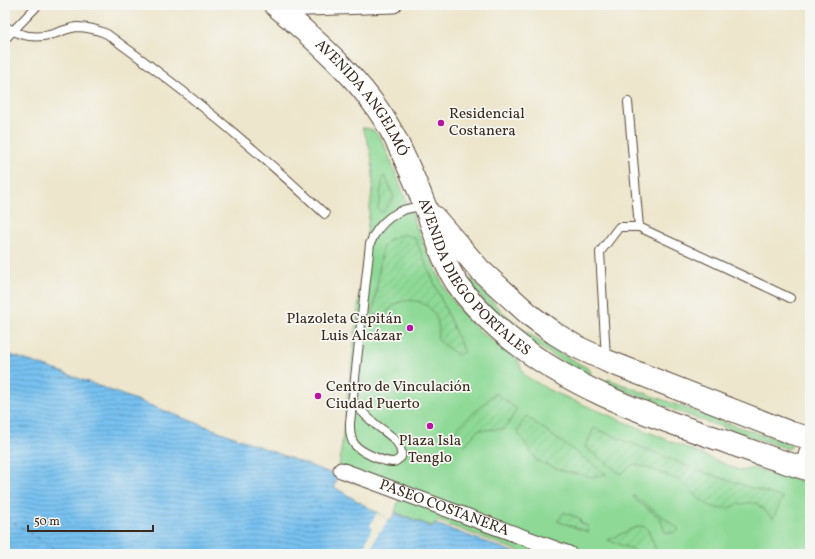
<svg xmlns="http://www.w3.org/2000/svg" width="815" height="559" viewBox="0 0 815 559" font-family="Vollkorn,serif">
<style>
.grass{fill:url(#grass-tufts);stroke:#64825a}
.park{fill:#8ed996;stroke:#64825a}
.garden{fill:url(#garden-furrows);stroke:#64825a}
.water{fill:url(#water-rules);stroke:#597687}
.pier{fill:#ede6cc}
.lines{fill:none;stroke-linecap:round;stroke-linejoin:round}
.ferry{stroke:#4d575d;stroke-width:1;stroke-dasharray:5 4;stroke-linecap:butt}
.lane-casing{stroke:#564638;stroke-width:10}
.street-casing{stroke:#564638;stroke-width:17}
.primary-casing{stroke:#564638;stroke-width:24}
.lane{stroke:#fff;stroke-width:8}
.street{stroke:#fff;stroke-width:15}
.primary{stroke:#fff;stroke-width:22}
.poi-dot{fill:#b5179e;stroke:#f6f6f2;stroke-width:1.5}
.labels{text-anchor:middle;dominant-baseline:central;stroke-width:3.5;stroke-linejoin:round;paint-order:stroke}
.street-label{font-size:15px;fill:#3b2a1e;stroke:#f6f6f2}
.poi-label{font-size:15px;fill:#3b2a1e;stroke:#f6f6f2;text-anchor:start}
</style>
<defs>
<pattern id="grass-tufts" width="24" height="20" patternUnits="userSpaceOnUse"><rect width="24" height="20" fill="#8ed996"/><path d="M3 7l-1-3M5 7V3M7 7l1-3M15 17l-1-3M17 17v-4M19 17l1-3" fill="none" stroke="#7bba81"/></pattern>
<pattern id="garden-furrows" width="10" height="10" patternUnits="userSpaceOnUse"><rect width="10" height="10" fill="#8ed996"/><path d="M-1 1l2-2M0 10L10 0M9 11l2-2" fill="none" stroke="#7bba81"/></pattern>
<pattern id="water-rules" width="6" height="5" patternUnits="userSpaceOnUse"><rect width="6" height="5" fill="#77c1f0"/><path d="M0 2.5h6" fill="none" stroke="#639dc2"/></pattern>
</defs>
<rect width="100%" height="100%" fill="#f6f6f2"/>
<filter id="ink" filterUnits="userSpaceOnUse"><feTurbulence type="fractalNoise" baseFrequency=".025" numOctaves="2"/><feDisplacementMap in="SourceGraphic" scale="8" xChannelSelector="R" yChannelSelector="G"/><feConvolveMatrix kernelMatrix="1 2 1 2 8 2 1 2 1" color-interpolation-filters="sRGB"/></filter>
<filter id="wash" filterUnits="userSpaceOnUse"><feTurbulence type="fractalNoise" baseFrequency=".012" numOctaves="4" result="noise"/><feDisplacementMap in="SourceGraphic" scale="16" xChannelSelector="R" yChannelSelector="G"/><feGaussianBlur stdDeviation="0.9" result="paint"/><feColorMatrix in="noise" values="0 0 0 0 0 0 0 0 0 0 0 0 0 0 0 0 0 1.4 0 .05"/><feComposite in="paint" operator="in"/></filter>
<g filter="url(#wash)">
<rect width="100%" height="100%" fill="#ede6cc"/>
<path class="grass" d="M 471,280 L 473,280 C 490,302 518,327 541,342 C 557,352 573,360 589,369 L 591,372 L 590,374 L 587,375 L 537,346 L 489,307 L 469,282 Z
M 608,379 L 700,414 L 790,444 L 791,444 L 791,447 L 788,449 L 698,419 L 608,384 L 606,383 Z"/>
<path class="park" d="M 362,128 C 376,128 379,136 385,147 L 422,240 L 446,291 L 461,312 L 481,332 L 518,360 L 524,375 L 549,390 L 741,471 L 754,468 L 810,484 L 810,554 L 527,554 L 438,521 L 431,526 L 395,512 L 399,499 L 338,476 L 373,182 C 373,161 371,147 362,128 Z"/>
<path class="garden" d="M 384,176 L 386,178 L 394,198 L 382,213 L 378,209 L 383,177 Z
M 403,234 L 415,238 L 464,352 L 457,355 L 437,339 C 447,304 403,285 384,316 L 373,315 L 382,249 L 388,240 Z
M 495,393 L 517,409 L 505,429 L 478,430 L 464,446 L 452,433 Z
M 526,416 L 606,474 L 591,477 L 563,471 L 537,461 L 517,431 Z
M 594,428 L 690,467 L 685,474 L 678,480 L 649,468 L 633,464 L 621,474 L 585,447 Z
M 697,470 L 783,498 L 773,518 L 756,503 C 744,502 739,505 728,508 C 710,512 696,496 685,484 Z
M 633,495 L 678,528 L 678,531 L 672,533 L 665,532 L 660,518 L 636,500 L 634,498 Z
M 564,512 L 579,518 L 581,523 L 588,526 L 588,532 L 557,521 Z
M 642,526 L 647,528 L 658,554 L 644,554 L 608,540 L 634,528 Z"/>
<path class="water" d="M 5,353 L 59,371 L 338,476 L 334,487 L 391,521 L 395,513 L 432,527 L 436,524 L 519,554 L 5,554 Z"/>
<path class="pier" d="M 377,513 L 388,519 L 381,532 L 379,531 L 369,554 L 361,554 L 372,528 L 370,526 Z"/>
<g class="lines">
<path class="ferry" d="M 5,517 L 62,554"/>
</g>
</g>
<g filter="url(#ink)">
<g class="lines">
<g class="lane-casing">
<path id="lane" d="M 5,26 C 19,36 36,39 53,34 C 61,32 68,28 77,27 C 88,27 98,30 107,34 C 184,89 256,149 325,214
M 5,39 L 38,5
M 628,102 L 639,227
M 606,358 L 600,252 L 619,227 L 639,227 L 790,298
M 352,400 C 359,409 366,416 374,423 C 385,433 403,440 401,457 C 399,459 396,462 393,462 C 383,462 361,452 355,445 C 350,439 350,431 350,423 L 370,244 C 378,222 399,206 423,207"/>
</g>
<g class="street-casing">
<g id="street">
<path d="M 280,9 L 394,5"/>
<path d="M 802,468 L 810,443"/>
<path id="s1" d="M 341,470 L 569,554"/>
</g>
</g>
<g class="primary-casing">
<g id="primary">
<path id="s2" d="M 275,5 C 322,46 371,87 398,144 C 408,165 417,185 425,206 C 435,232 441,258 456,282 C 468,300 483,315 499,329 C 561,384 640,413 718,439 C 748,450 779,461 810,470"/>
<path d="M 434,217 L 480,270 L 531,316 L 554,333 L 577,347 L 607,361 L 791,433 L 810,438"/>
</g>
</g>
<use href="#lane" class="lane"/>
<use href="#street" class="street"/>
<use href="#primary" class="primary"/>
</g>
</g>
<g class="poi-dot">
<circle cx="441" cy="123" r="4"/>
<circle cx="410" cy="328" r="4"/>
<circle cx="318" cy="396" r="4"/>
<circle cx="430" cy="426" r="4"/>
</g>
<g class="labels">
<g class="street-label">
<text stroke="none"><textPath href="#s2" startOffset="128">AVENIDA ANGELMÓ</textPath></text>
<text stroke="none"><textPath href="#s2" startOffset="343">AVENIDA DIEGO PORTALES</textPath></text>
<text stroke="none"><textPath href="#s1" startOffset="110">PASEO COSTANERA</textPath></text>
</g>
<g class="poi-label">
<text x="449" y="114">Residencial<tspan x="449" dy="17">Costanera</tspan></text>
<text x="402" y="319" text-anchor="end">Plazoleta Capitán<tspan x="402" dy="17">Luis Alcázar</tspan></text>
<text x="326" y="387">Centro de Vinculación<tspan x="326" dy="17">Ciudad Puerto</tspan></text>
<text x="430" y="441" text-anchor="middle">Plaza Isla<tspan x="430" dy="17">Tenglo</tspan></text>
</g>
</g>
<rect width="815" height="559" fill="none" stroke="#f6f6f2" stroke-width="20"/>
<path d="M28 525v6h125v-6" fill="none" stroke="#3b2a1e" stroke-width="2"/>
<text x="34" y="525" font-size="12" fill="#3b2a1e" stroke="#f6f6f2" stroke-width="3" paint-order="stroke">50 m</text>
</svg>
